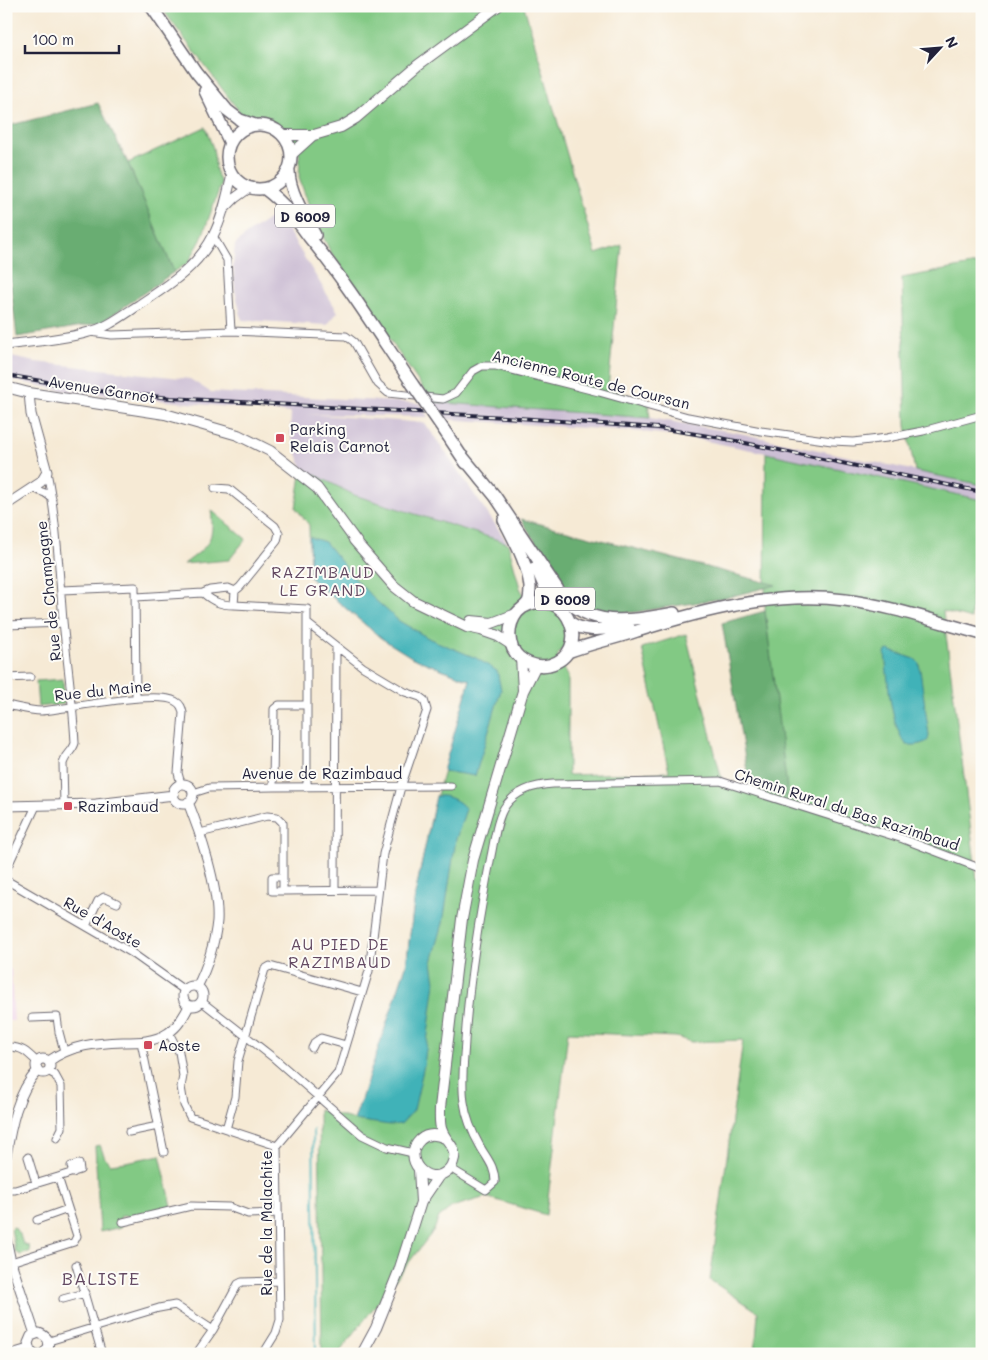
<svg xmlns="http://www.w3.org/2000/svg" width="988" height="1360" viewBox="0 0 988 1360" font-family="Mali,sans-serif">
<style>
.built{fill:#eed0e8}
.industrial{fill:#ccbed4}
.green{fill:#82c984;stroke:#527660}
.forest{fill:#69ad72;stroke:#466856}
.water{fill:#41b2b8;stroke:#326a7a}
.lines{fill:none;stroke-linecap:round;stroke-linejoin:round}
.stream{stroke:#41b2b8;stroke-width:2}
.minor-casing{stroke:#6c6871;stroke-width:9}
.tertiary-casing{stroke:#6c6871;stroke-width:11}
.secondary-casing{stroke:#6c6871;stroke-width:12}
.primary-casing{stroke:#6c6871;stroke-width:14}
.minor{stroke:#fff;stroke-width:7}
.tertiary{stroke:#fff;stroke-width:9}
.secondary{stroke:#fff;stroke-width:10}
.primary{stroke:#fff;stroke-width:11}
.rail-casing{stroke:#22223b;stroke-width:4}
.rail{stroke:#fdfcf7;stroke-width:2;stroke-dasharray:5.5;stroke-linecap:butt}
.primary-bridge-casing{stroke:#6c6871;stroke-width:14;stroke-linecap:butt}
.primary-bridge{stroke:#fff;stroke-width:11}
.poi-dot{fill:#d1495b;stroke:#fdfcf7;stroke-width:2}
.labels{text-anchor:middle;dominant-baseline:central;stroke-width:4;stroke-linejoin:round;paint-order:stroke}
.shield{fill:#fdfcf7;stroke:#646373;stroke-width:1}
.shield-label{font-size:14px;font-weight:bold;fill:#22223b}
.street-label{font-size:15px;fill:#22223b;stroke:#fdfcf7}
.poi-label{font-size:15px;fill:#22223b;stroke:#fdfcf7;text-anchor:start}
.neighbourhood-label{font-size:16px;letter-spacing:1px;fill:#634962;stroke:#fdfcf7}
.quarter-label{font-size:18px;letter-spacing:1px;fill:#634962;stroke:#fdfcf7}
</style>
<rect width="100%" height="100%" fill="#fdfcf7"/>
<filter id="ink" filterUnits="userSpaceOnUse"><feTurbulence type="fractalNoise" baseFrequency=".02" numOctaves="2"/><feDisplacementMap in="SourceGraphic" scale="10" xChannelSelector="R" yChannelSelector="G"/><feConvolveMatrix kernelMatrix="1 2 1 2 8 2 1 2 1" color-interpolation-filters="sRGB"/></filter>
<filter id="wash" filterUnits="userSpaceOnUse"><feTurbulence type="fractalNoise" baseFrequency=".0096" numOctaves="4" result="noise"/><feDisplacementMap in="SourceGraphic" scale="20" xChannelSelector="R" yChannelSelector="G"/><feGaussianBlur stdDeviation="1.12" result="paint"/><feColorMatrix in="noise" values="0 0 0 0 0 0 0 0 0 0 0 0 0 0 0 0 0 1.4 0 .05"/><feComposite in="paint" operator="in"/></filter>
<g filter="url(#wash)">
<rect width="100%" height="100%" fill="#f6ead5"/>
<path class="built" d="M 11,969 L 14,1021 L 6,1021 L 6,970 Z"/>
<path class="industrial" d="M 277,213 L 338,312 L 327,325 L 242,320 L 235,290 L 233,265 L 235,245 L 247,234 Z
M 6,356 L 36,362 L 190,379 L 210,392 L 419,403 L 428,417 L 307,414 L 425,423 L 508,543 L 354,495 L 302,468 L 290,433 L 291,413 L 65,391 L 6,379 Z
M 432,402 L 650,418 L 739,433 L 982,485 L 982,500 L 766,453 L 681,436 L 633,431 L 443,419 Z"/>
<path class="green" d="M 160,6 L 524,6 L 596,254 L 622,245 L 608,389 L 648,401 L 650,418 L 432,402 L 330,251 L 311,211 L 299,178 L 300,156 L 284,127 L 241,114 Z
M 205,127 L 213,148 L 216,170 L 221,184 L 201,240 L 188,263 L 174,272 L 128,163 Z
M 982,263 L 982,485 L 915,471 L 906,426 L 902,278 Z
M 766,453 L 982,500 L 982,579 L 972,577 L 971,619 L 943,611 L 977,879 L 982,879 L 982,1354 L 755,1354 L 758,1312 L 710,1280 L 743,1040 L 691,1042 L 676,1037 L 568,1032 L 546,1215 L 486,1197 L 452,1207 L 439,1217 L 434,1230 L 338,1354 L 322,1354 L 319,1110 L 355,1120 L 406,966 L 415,895 L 433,809 L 470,680 L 413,658 L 381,638 L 310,578 L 309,525 L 296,508 L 302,468 L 354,495 L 508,543 L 520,588 L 531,608 L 535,607 L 554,609 L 567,624 L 567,643 L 557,656 L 568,676 L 568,775 L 669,772 L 642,648 L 686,634 L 722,781 L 787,797 L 765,611 Z
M 211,510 L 246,539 L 229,560 L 184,564 C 208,546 215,542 211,510 Z
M 63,679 L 64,704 L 38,707 L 36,681 Z
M 100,1145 L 105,1158 L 110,1164 L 126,1162 L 160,1155 L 172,1206 L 130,1218 L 126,1215 L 120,1217 L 121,1227 L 100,1232 L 95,1146 Z
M 14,1227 L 20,1235 L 23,1244 L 26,1244 L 27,1246 L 29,1246 L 30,1252 L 21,1255 L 15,1252 L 11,1228 Z"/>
<path class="forest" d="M 98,103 L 128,163 L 174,272 L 101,323 L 17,337 L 8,262 L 6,262 L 8,261 L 6,251 L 6,176 L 11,125 Z
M 521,519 L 776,585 L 725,598 L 637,612 L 607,614 L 587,607 L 563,586 Z
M 765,611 L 788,797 L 750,788 L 722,623 Z"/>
<path class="water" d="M 309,537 L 325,542 L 355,579 L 373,598 L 399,621 L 430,639 L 476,658 L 497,671 L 501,690 L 475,776 L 443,771 L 470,680 L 413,658 L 381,638 L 310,578 Z
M 888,650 L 915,659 L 919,663 L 929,735 L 928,740 L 926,742 L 917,745 L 907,745 C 890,728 888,678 885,654 L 886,651 Z
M 436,796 C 448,795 459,800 466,809 L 456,839 L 443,923 L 432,962 L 435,982 L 424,1065 L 414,1110 L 401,1124 L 390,1125 L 354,1120 L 406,966 L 415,895 Z"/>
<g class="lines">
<path class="stream" d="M 313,1130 L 316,1354"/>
</g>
</g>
<g filter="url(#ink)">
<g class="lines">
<g class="minor-casing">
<path id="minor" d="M 213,236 L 227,260 L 231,331
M 90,332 L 112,335 L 231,331 L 346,336 L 354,342 L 378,384 L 388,393 L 443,399 L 456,393 L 473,371 L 482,366 L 496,366 L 599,392 L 688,417 L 761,431 L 832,441 L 853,442 L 887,438 L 923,431 L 982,415
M 47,472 C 57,521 59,571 63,621 C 67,662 73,702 75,743 C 73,751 65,755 63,764 L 64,805
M 31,488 L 45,493 L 52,498
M 215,488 L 229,489 L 275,526 L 279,533 L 277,541 L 240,587 L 235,591
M 228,588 L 235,591 L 234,605 C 221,605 213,602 203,593 L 210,590 Z
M 61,590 L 135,587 L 136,697
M 136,597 L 203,593
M 234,605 L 307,609 L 307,786
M 6,625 L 63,623
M 6,678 L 30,677
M 6,705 C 17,707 30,711 41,711 C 67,709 157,690 175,701 C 181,704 182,708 183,713 L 178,773 L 181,784
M 273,787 L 274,709 L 279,705 L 307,705
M 193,793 L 209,788 L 273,787 L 451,786
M 200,833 L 267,816 L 277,817 L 283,823 L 283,891 L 378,890
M 6,870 L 36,806
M 283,877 L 272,877 L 272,891 L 283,891
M 6,880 L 132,953 L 184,990
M 335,890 L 336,646
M 86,926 L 98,901 L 104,897 L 117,903
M 201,1001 L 275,1059 L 362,1135 L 387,1147 L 413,1153
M 32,1018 L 57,1017 L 59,1032 L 64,1051
M 169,1033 L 179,1052 L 183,1076 L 181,1087 L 184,1105 L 190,1117 L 277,1146
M 141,1042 L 164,1152
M 6,1047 C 21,1046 27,1052 37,1062
M 312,1048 L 315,1042 L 321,1038 L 346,1045
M 48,1071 L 55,1075 L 61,1086 L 62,1128 L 57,1138
M 226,1129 L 235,1097 L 238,1061 L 265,969 L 270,966 L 362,992
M 129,1132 L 158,1126
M 28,1157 L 36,1183
M 450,1168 L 486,1190 L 495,1182 C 495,1167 488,1160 481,1148 C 473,1134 466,1118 464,1102 C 461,1082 464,1061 465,1041 C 469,978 479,917 491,856 C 494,842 497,816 506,805 C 517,790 536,785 553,784 L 720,781 L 903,839 L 982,869
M 58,1177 L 80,1170 L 79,1164 L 71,1166 L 73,1173
M 6,1190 L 15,1190 L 58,1177 L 77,1236 L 74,1242 L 11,1262
M 37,1220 L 68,1209
M 123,1222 L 191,1206 L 229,1207 L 248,1214 L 278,1213
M 76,1265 L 102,1354
M 63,1299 L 85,1293
M 49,1341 L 159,1308 L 175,1305 L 213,1330
M 8,1354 L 28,1348
M 196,1354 L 213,1330 L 238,1284 L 242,1282 L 279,1281
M 263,1354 L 276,1333 L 280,1320 L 277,1146 L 338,1073 L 369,971 L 383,854 L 401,787 L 427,710 L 424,700 L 420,697 L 405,692 L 363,667 L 308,624"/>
</g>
<g class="tertiary-casing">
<path id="tertiary" d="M 223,210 L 235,198 L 249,188
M 6,345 C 33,341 63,340 89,332 C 107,328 123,315 139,305 C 167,286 197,268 213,236 C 223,217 227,195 232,175
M 6,505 L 41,482 L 47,472 L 31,414 L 29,393
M173 794a10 10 0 1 1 20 0a10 10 0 1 1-20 0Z
M 188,802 C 200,832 219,889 217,921 C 215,942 207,968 197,987
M 6,806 L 96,804 L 174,795
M183 996a10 10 0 1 1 20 0a10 10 0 1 1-20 0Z
M36 1066a7 7 0 1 1 14 0a7 7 0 1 1-14 0Z
M 49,1061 C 71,1045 96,1043 123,1042 C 138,1042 155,1042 168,1033 C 178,1027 184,1016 189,1006
M 6,1156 C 11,1126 17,1093 38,1070
M 6,1239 L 11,1262 L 35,1334
M 34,1354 L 30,1351 L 28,1343 L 31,1336 L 39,1333 C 47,1336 50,1341 48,1349 L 42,1354"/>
</g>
<g class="secondary-casing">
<path id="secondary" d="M 283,135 L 314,135 L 341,127 L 356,118 L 418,65 L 498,6
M 292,154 L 313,135
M 6,387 L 29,393 L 165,414 L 238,435 L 270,451 L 317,488 L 358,544
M 354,540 L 394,586 L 413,601 L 467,627 L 481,630 L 498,636 L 512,645
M 471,621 L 492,623 L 516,614
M 521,658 L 523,690
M 445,1138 C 436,1134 428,1133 420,1140 C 401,1158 427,1188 447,1171 C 451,1168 453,1163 454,1158 C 456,1146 446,1142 442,1131 C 439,1125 440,1116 440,1108 L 462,919 L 473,860 L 523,691 L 536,665
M 419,1170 L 421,1202
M 362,1354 L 376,1328 L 399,1271 L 421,1202 L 438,1177"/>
</g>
<g class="primary-casing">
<path id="primary" d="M 151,6 L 196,72 L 227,110 L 240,120 L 255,125
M 205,91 L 230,143
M227 157a32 32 0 1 1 64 0a32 32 0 1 1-64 0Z
M 289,171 C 289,191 305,217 315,235
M 265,189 C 284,203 295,218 309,237 C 347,283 379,335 413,385
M 446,433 L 466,463
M 462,456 L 495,496 L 561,594 C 590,630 634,620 674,613
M 504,520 C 514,540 528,564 530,587 C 530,592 530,598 528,602 C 525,607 520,609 517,613 C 507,626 507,647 520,658 C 528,664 539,667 549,665 C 594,653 569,584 524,607
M 536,567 L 548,595 L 556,606
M 571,623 C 587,634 610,628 629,627
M 568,652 C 591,643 614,639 637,631 C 703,610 776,591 845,600 C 892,606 937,622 982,634"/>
</g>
<use href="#minor" class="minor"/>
<use href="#tertiary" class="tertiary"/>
<use href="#secondary" class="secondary"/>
<use href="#primary" class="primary"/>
<g class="rail-casing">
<path id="rail" d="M 6,375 L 100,391 L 171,398 L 505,417 L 658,428 L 721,438 L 982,492"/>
</g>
<use href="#rail" class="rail"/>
<g class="primary-bridge-casing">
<path id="primary-bridge" d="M 413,385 L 446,433"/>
</g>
<use href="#primary-bridge" class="primary-bridge"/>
</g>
</g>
<g class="poi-dot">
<rect x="275" y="433" width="10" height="10" rx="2.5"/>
<rect x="63" y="801" width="10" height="10" rx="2.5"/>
<rect x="143" y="1040" width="10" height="10" rx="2.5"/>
</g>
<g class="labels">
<g class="shield">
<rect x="275" y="204.5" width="60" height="23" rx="4"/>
<rect x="535" y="587.5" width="60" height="23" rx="4"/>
</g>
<g class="shield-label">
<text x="305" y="216">D 6009</text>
<text x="565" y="599">D 6009</text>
</g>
<g class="street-label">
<text transform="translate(591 379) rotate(14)">Ancienne Route de Coursan</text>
<text transform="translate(102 389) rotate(9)">Avenue Carnot</text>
<text transform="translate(48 591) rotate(-96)">Rue de Champagne</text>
<text transform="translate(103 690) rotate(-6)">Rue du Maine</text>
<text x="322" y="773">Avenue de Razimbaud</text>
<text transform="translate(847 809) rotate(18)">Chemin Rural du Bas Razimbaud</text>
<text transform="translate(103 922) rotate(30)">Rue d'Aoste</text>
<text transform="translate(266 1223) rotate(-90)">Rue de la Malachite</text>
</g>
<g class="poi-label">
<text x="290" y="429">Parking<tspan x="290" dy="17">Relais Carnot</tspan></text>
<text x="78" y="806">Razimbaud</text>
<text x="158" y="1045">Aoste</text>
</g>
<g class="neighbourhood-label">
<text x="323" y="571">RAZIMBAUD<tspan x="323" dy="18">LE GRAND</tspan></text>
<text x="340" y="943">AU PIED DE<tspan x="340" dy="18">RAZIMBAUD</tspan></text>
</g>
<g class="quarter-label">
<text x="101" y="1278">BALISTE</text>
</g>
</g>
<rect width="988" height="1360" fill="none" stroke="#fdfcf7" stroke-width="25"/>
<g transform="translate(940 48) rotate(64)" stroke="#fdfcf7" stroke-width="4" paint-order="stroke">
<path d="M0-4L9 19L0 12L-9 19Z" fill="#22223b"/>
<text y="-8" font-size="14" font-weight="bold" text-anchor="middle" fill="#22223b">N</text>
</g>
<path d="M25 45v8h94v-8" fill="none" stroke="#22223b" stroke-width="2.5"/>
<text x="32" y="45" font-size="15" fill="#22223b" stroke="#fdfcf7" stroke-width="4" paint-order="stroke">100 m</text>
</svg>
